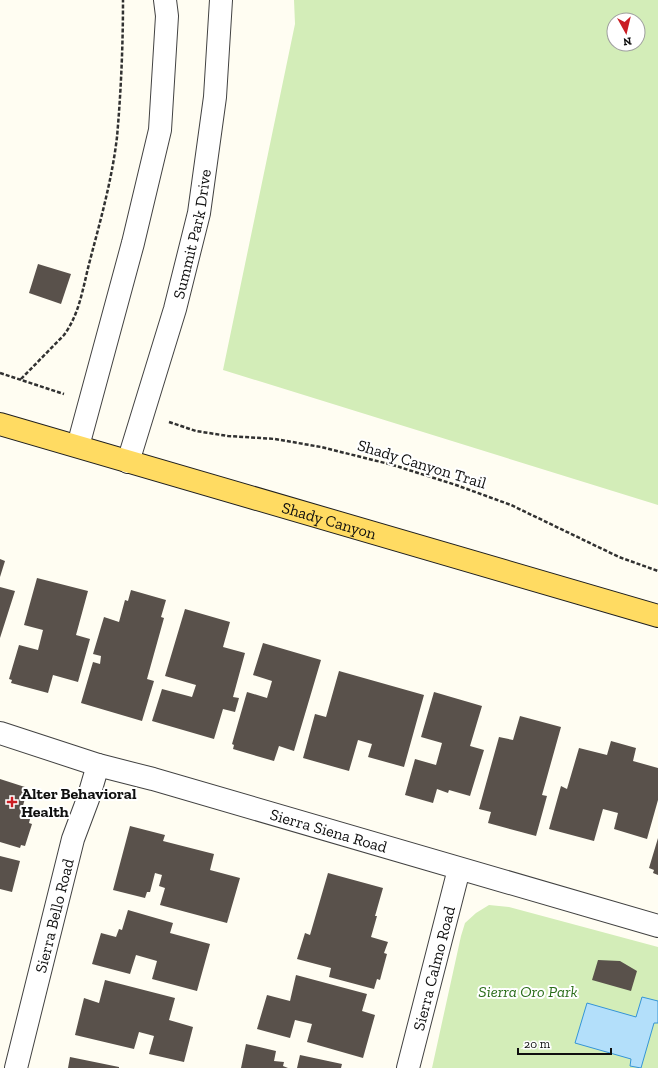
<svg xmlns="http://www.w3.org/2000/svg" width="658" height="1068" viewBox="0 0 658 1068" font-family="'Zilla Slab',serif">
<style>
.green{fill:#d3edb8;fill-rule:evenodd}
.water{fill:#b3dffa;stroke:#3494d7}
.building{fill:#59514b}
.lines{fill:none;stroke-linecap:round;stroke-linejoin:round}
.minor-casing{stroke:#424242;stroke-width:24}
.major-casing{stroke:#202020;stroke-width:24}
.path{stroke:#313131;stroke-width:2.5;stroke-dasharray:4 2;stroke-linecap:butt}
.minor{stroke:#fff;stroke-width:22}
.major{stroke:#ffdb62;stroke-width:22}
.poi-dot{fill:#ca1d23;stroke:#fff;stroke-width:1.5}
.labels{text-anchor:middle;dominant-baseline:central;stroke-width:4;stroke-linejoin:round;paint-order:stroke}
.street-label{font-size:16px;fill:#0f0f0f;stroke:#fff}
.poi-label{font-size:16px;font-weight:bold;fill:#0f0f0f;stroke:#fff;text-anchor:start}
.park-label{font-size:16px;font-style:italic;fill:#2a6d1a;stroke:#fff}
</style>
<rect width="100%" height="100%" fill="#fffdf2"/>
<path class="green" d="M 294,0 L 658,0 L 658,505 L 223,370 L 295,24 ZM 614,20 L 638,20 L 638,44 L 614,44 Z
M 489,905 L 509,907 L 658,947 L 658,1068 L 432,1068 L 461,936 L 465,923 L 476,913 Z"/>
<path class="water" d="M 642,997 L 658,1001 L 658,1023 L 654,1023 L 641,1068 L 630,1066 L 631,1059 L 575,1043 L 587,1003 L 636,1017 Z"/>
<path class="building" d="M 38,264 L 71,274 L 61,304 L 29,293 Z
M 0,559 L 5,561 L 0,577 Z
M 37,578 L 88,591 L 76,635 L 90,639 L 78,682 L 53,675 L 48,693 L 11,683 L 12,680 L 9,679 L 19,645 L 38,650 L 43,630 L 24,625 Z
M 0,587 L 15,591 L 0,638 Z
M 131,590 L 166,600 L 161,617 L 164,618 L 147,679 L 154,681 L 142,721 L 81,703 L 93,662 L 100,664 L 101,656 L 93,654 L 104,617 L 119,622 L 125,600 L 128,601 Z
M 185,609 L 230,622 L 223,647 L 245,653 L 233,697 L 239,698 L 235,712 L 223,709 L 214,739 L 152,721 L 162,689 L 192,697 L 196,685 L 165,676 Z
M 263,643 L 321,660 L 294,751 L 279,746 L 274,761 L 233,749 L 234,745 L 232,744 L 247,692 L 267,698 L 272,681 L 253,675 Z
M 339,671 L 424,695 L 404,767 L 368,757 L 372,744 L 358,740 L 349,771 L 303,758 L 315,714 L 326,717 Z
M 434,692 L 482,706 L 470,746 L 484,750 L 470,796 L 449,790 L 448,793 L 437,789 L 433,803 L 405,795 L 415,759 L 436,765 L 442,743 L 421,737 Z
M 520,716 L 561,727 L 542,795 L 547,796 L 536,836 L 488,823 L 491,812 L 479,809 L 499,737 L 513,740 Z
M 611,741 L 636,748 L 633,761 L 658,768 L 658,800 L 647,839 L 614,829 L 618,813 L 603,809 L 594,841 L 549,829 L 561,786 L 567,789 L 579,748 L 607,755 Z
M 0,779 L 28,788 L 20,816 L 30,819 L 29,823 L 32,824 L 25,846 L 21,845 L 20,848 L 0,842 Z
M 130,826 L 165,835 L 163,841 L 214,854 L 210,870 L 240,878 L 227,923 L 160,905 L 165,888 L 159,886 L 162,875 L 155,873 L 150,892 L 147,892 L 145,898 L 113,890 Z
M 658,838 L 658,875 L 653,873 L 654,870 L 649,868 Z
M 0,856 L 20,861 L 12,892 L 0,889 Z
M 328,873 L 383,888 L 375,916 L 377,916 L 371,937 L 388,942 L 384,953 L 387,954 L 380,980 L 377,979 L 374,989 L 329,977 L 331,968 L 297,959 L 305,933 L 310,935 Z
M 128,910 L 173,923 L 170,933 L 210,944 L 197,991 L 152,979 L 157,961 L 136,955 L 130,974 L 92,964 L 101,933 L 116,937 L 119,929 L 122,930 Z
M 598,960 L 620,961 L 637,971 L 631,991 L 592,980 Z
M 296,975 L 367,994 L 362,1011 L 375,1015 L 363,1058 L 307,1042 L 312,1024 L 295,1020 L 290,1038 L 257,1029 L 267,995 L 290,1001 Z
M 105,980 L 175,998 L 169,1020 L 193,1027 L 184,1062 L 149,1054 L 154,1036 L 139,1032 L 134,1049 L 75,1035 L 84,998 L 99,1003 Z
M 246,1044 L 276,1051 L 274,1061 L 284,1062 L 283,1066 L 288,1068 L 241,1068 Z
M 300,1055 L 342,1064 L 341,1068 L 297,1068 Z
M 70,1057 L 119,1067 L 119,1068 L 68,1068 Z"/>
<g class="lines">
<g class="minor-casing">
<g id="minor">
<path d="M 78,446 L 133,243 L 160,130 L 167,16 L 165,0"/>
<path id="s1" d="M 128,462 L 175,309 L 199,213 L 215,97 L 221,0"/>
<path id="s2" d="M 0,733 L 98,765 L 153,779 L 658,926"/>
<path id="s3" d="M 16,1068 L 73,839 L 88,799 L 98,765"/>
<path id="s4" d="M 408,1068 L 459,869"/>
</g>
</g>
<g class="major-casing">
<g id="major">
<path id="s5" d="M 0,424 L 658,616"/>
</g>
</g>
<path class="path" d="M 0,373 L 64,394
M 21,379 L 64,335 C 79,315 83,288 89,264 C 100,222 112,180 117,137 C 121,92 123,45 123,0
M 169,422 L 196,431 L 228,436 L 275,439 L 321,447 L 393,465 L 456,485 L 511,505 L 619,557 L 658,571"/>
<use href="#minor" class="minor"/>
<use href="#major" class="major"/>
</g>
<path class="poi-dot" d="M10 796h4v4h4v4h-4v4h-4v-4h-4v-4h4z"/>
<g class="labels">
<g class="street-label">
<text stroke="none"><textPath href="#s1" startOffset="237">Summit Park Drive</textPath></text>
<text transform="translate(422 464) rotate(17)">Shady Canyon Trail</text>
<text stroke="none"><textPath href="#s5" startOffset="343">Shady Canyon</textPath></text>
<text stroke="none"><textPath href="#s2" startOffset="343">Sierra Siena Road</textPath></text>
<text stroke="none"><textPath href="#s3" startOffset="157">Sierra Bello Road</textPath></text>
<text stroke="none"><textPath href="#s4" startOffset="103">Sierra Calmo Road</textPath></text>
</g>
<g class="poi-label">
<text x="21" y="793">Alter Behavioral<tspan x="21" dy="18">Health</tspan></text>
</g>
<g class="park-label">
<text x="528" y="991">Sierra Oro Park</text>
</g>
</g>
<g transform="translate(626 32) rotate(172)"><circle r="19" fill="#ffffff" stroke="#9f9f9f"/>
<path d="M0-3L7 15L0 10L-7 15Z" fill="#ca1d23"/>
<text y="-6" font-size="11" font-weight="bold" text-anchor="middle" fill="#0f0f0f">N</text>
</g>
<path d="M518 1048v6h93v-6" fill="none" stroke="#0f0f0f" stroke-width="2"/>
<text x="524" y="1048" font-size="12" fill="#0f0f0f" stroke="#ffffff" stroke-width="3" paint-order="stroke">20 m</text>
</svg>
